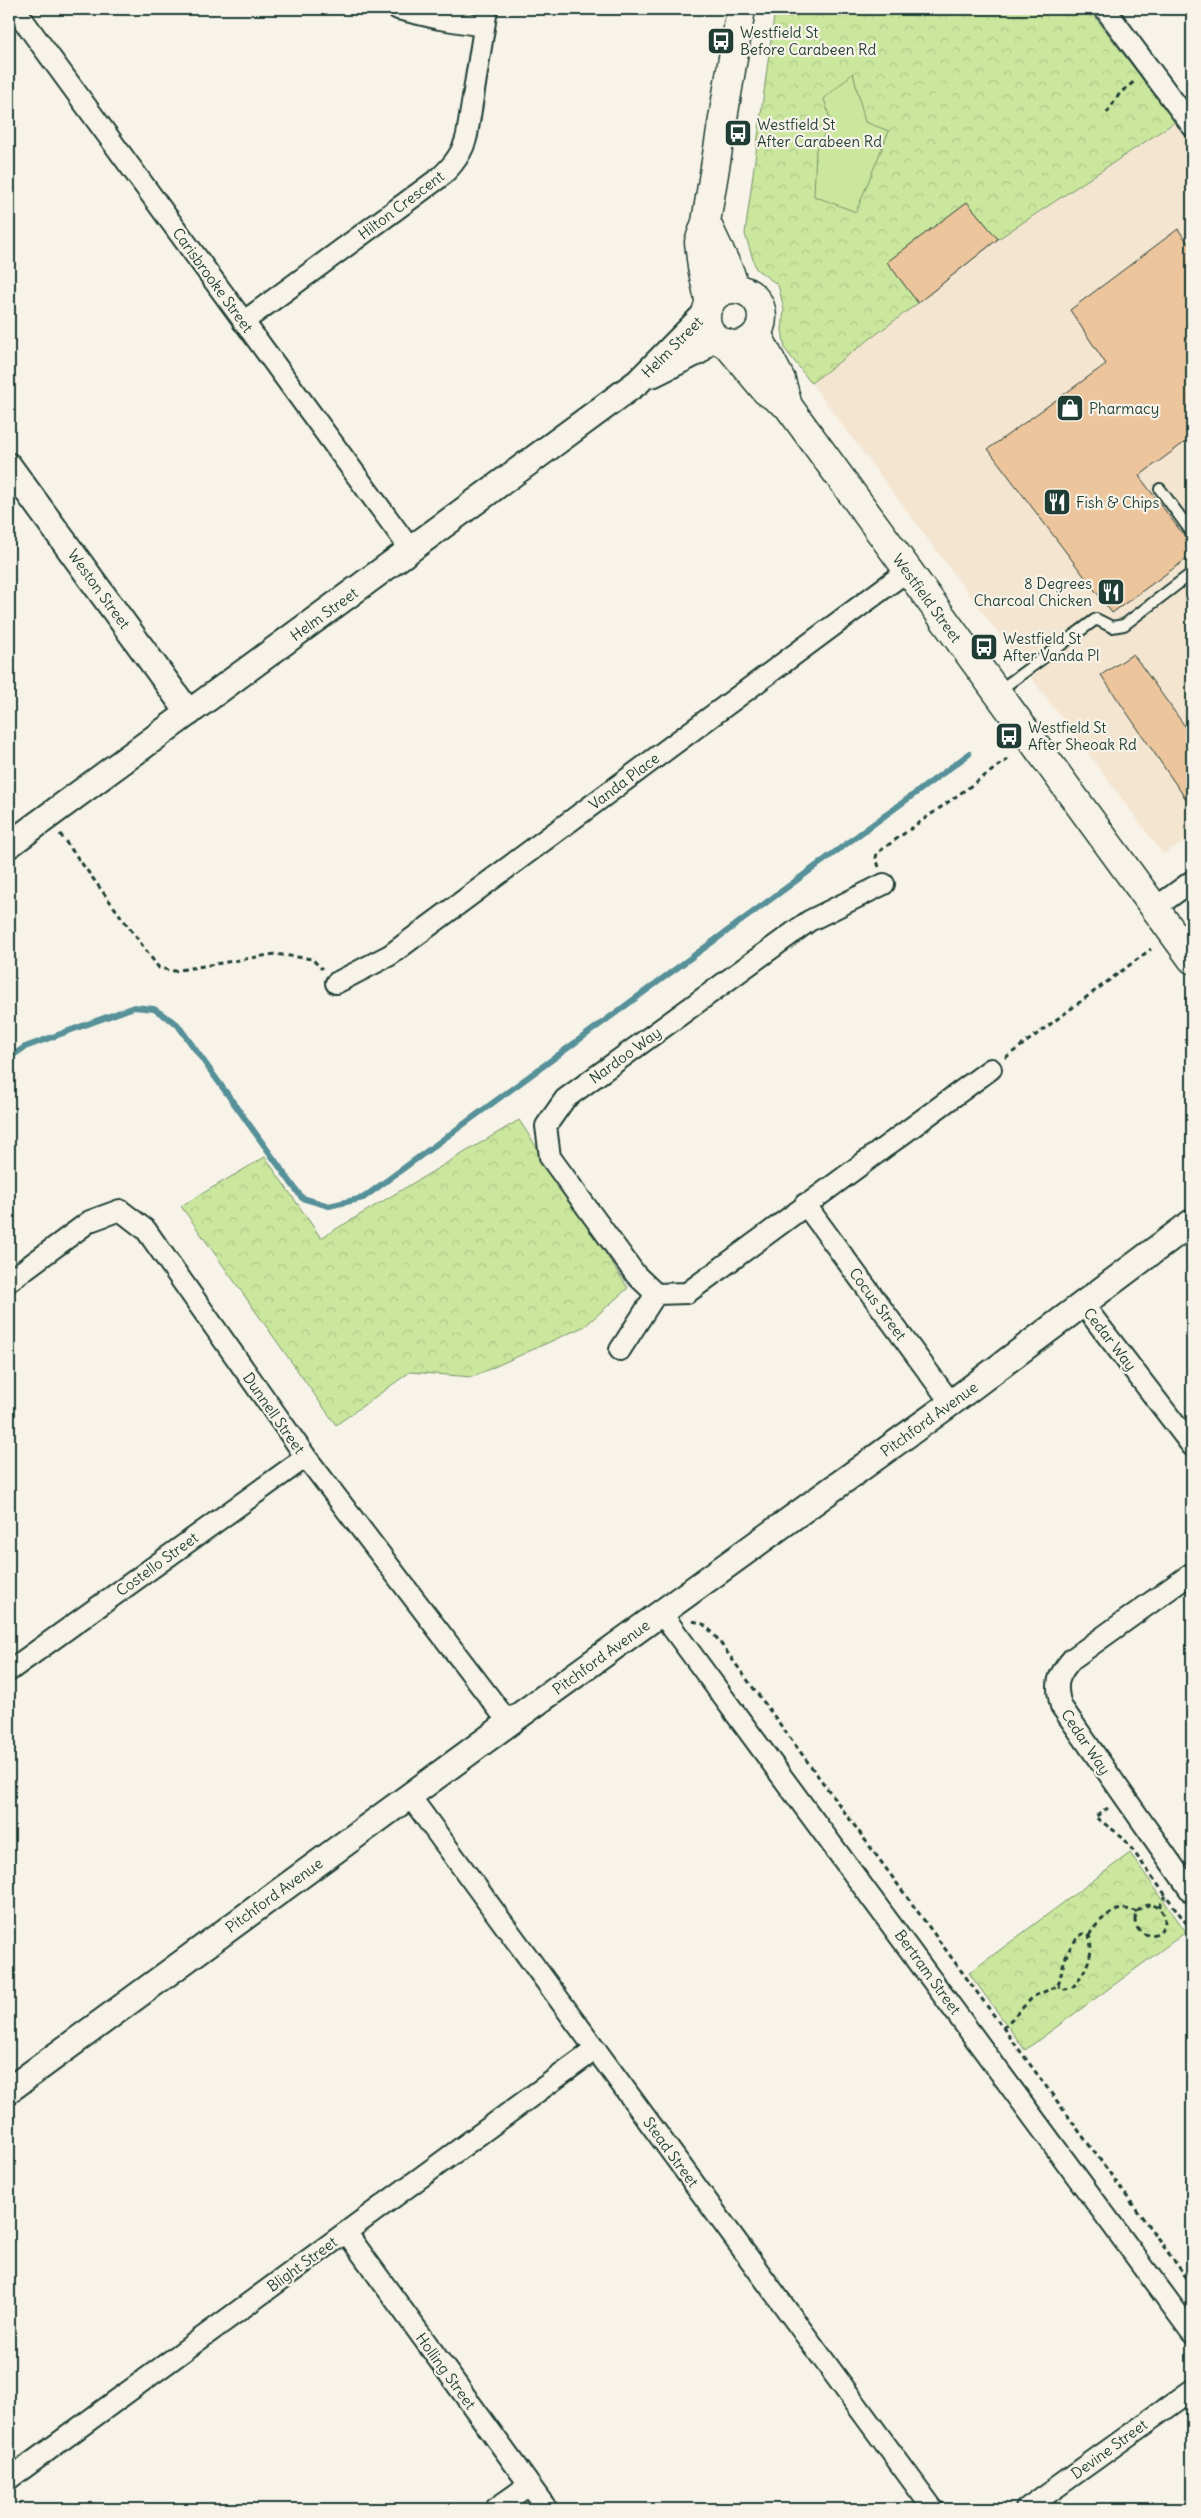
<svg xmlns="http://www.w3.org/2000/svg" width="1201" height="2518" viewBox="0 0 1201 2518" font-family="Delius,sans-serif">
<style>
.built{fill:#f4e5d1}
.park{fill:url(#park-crowns);stroke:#759269}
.pitch{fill:#cbe79e;stroke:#759269}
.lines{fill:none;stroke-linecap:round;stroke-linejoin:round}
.stream{stroke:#569098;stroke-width:6}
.building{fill:#ecc59c;stroke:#1f3d34}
.service-casing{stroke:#1f3d34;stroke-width:14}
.minor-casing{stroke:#1f3d34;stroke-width:24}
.tertiary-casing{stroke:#1f3d34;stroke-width:29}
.secondary-casing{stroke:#1f3d34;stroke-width:31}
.path{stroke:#1f3d34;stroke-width:3;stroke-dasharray:5 4;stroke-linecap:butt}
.service{stroke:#f7f3e8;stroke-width:10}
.minor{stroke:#f7f3e8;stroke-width:20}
.tertiary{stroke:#f7f3e8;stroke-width:25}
.secondary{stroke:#f7f3e8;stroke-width:28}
.labels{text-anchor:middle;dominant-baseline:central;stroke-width:4.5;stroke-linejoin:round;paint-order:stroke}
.poi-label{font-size:15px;fill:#1f3d34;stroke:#f7f3e8;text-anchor:start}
.street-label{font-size:15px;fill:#1f3d34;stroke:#f7f3e8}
</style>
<defs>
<pattern id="park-crowns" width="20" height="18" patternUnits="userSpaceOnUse" patternTransform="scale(1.25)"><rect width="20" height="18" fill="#cbe79e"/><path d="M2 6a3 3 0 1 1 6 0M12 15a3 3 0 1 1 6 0" fill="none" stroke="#aec789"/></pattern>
</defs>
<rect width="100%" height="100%" fill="#f7f3e8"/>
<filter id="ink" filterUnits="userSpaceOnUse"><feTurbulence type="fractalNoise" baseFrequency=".02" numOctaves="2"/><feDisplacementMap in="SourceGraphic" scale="10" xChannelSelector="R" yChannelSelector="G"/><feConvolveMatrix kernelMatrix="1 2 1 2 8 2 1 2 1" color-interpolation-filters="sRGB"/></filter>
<g filter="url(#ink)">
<path class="built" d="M 1175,122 L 1192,146 L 1192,838 L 1163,854 L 811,383 L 918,303 L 998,239 Z"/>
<path class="park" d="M 775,9 L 1089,9 L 1175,122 L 998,239 L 918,303 L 811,383 L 785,349 L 782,330 L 784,309 L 778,285 L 756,269 L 745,234 Z
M 519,1120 L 628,1288 L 585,1326 L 472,1377 L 410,1372 L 336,1425 L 181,1206 L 265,1157 L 321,1238 Z
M 1130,1853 L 1186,1932 L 1025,2050 L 969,1973 Z"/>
<path class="pitch" d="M 853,73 L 865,122 L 889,131 L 856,212 L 814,196 L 816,149 L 831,122 L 824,99 Z"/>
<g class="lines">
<path class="stream" d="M 9,1058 L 25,1047 L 134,1007 L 154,1009 L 177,1024 L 302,1198 L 329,1206 L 363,1198 L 969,754"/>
</g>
<path class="building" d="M 967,202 L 998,239 L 918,303 L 887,262 Z
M 1178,229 L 1192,249 L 1192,437 L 1139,476 L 1192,546 L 1192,555 L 1112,613 L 988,449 L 1106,364 L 1070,310 Z
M 1133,654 L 1192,736 L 1192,808 L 1101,675 Z"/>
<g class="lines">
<g class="service-casing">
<path id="service" d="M 1160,489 L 1192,533
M 997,692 L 1096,619 L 1112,627 L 1124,625 L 1192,573"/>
</g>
<g class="minor-casing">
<path id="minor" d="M 15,9 L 411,550
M 398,9 L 440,19 L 484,26
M 1105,9 L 1192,126
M 243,322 L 439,178 C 453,166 463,153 467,135 L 487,9
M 1155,908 L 1192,881
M 336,983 L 390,955 L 907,571
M 805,1204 L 951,1403
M 9,1281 L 90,1221 L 120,1210 L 146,1230 L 306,1457 L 509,1723
M 656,1294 L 636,1275 L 550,1157 L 546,1126 L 565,1099 L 809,921 L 884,884
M 1082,1303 L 1192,1446
M 620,1350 L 656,1294 L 687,1293 L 991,1069
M 1192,1573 L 1072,1659 C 1057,1676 1055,1684 1061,1706 L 1192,1893
M 662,1614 L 1192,2333
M 9,1671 L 306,1457
M 409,1795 L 933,2509
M 346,2232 L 547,2509
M 9,2479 L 596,2049
M 495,2509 L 529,2485
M 1026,2509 L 1192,2390"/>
</g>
<g class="tertiary-casing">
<path id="tertiary" d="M 653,374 L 699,351 L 713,335
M 9,466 L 189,713
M 9,845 L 638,382 L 707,312
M 9,2090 L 509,1723 L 951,1403 L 1192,1222"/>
</g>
<g class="secondary-casing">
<path id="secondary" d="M 706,222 L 730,273 L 735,289
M706 317a28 28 0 1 1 56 0a28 28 0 1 1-56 0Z
M 710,304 L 702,267 L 699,242 L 706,222 L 741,9
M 757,334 L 781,380 L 788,406
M 726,343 L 766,391 L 788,406 L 1192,959"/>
</g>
<path class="path" d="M 1107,113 L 1120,93 L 1135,81
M 60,834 L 159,968 L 174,971 L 275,954 L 312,959 L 322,969
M 879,867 L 876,858 L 877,853 L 1011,757
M 1005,1058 L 1151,949
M 693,1621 L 703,1624 L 713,1633 L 1192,2285
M 1108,1808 L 1095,1817 L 1123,1837 L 1192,1931
M1135 1920a15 15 0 1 1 30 0a15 15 0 1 1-30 0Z
M 1159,1907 L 1166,1896
M 1089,1935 C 1099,1920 1116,1902 1137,1912
M 1003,2028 L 1034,1996 L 1058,1986 C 1063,1966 1066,1947 1082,1934 L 1089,1935 C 1095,1955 1085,1973 1072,1988 L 1065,1989 L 1058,1986"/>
<use href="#service" class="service"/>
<use href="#minor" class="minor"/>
<use href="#tertiary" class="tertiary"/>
<use href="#secondary" class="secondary"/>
</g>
</g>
<defs>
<g id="bus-square" transform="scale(1.4375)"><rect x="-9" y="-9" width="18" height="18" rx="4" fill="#1f3d34" stroke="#f7f3e8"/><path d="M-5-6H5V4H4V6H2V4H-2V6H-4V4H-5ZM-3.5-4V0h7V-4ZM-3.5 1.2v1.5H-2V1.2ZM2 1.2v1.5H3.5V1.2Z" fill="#fff"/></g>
<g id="shop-square" transform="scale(1.4375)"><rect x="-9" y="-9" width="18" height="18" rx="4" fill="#1f3d34" stroke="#f7f3e8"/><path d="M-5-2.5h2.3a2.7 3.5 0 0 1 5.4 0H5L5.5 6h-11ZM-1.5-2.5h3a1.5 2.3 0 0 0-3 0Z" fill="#fff"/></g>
<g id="restaurant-square" transform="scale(1.4375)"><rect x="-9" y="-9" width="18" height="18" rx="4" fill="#1f3d34" stroke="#f7f3e8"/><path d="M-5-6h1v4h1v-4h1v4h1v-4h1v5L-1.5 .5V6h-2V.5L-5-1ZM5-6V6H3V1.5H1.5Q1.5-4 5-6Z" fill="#fff"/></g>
</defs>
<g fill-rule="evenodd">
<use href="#bus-square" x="721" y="41"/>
<use href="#bus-square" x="738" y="133"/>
<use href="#shop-square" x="1070" y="408"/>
<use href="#restaurant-square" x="1057" y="502"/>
<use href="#restaurant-square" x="1111" y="592"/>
<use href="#bus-square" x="984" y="647"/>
<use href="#bus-square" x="1009" y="736"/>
</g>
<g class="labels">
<g class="poi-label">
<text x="740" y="32">Westfield St<tspan x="740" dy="17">Before Carabeen Rd</tspan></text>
<text x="757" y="124">Westfield St<tspan x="757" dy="17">After Carabeen Rd</tspan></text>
<text x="1089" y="408">Pharmacy</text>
<text x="1076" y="502">Fish &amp; Chips</text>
<text x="1092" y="583" text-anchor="end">8 Degrees<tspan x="1092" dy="17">Charcoal Chicken</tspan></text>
<text x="1003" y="638">Westfield St<tspan x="1003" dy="17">After Vanda Pl</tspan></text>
<text x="1028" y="727">Westfield St<tspan x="1028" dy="17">After Sheoak Rd</tspan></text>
</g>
<g class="street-label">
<text transform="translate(401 205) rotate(-37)">Hilton Crescent</text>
<text transform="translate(213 280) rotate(54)">Carisbrooke Street</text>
<text transform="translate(672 347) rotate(-45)">Helm Street</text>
<text transform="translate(99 589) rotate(54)">Weston Street</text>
<text transform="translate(927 598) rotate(54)">Westfield Street</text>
<text transform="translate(324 614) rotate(-36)">Helm Street</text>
<text transform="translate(624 781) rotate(-37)">Vanda Place</text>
<text transform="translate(625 1055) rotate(-36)">Nardoo Way</text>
<text transform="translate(878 1304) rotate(54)">Cocus Street</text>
<text transform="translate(1110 1339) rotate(52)">Cedar Way</text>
<text transform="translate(274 1413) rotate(55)">Dunnell Street</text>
<text transform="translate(929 1419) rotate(-36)">Pitchford Avenue</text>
<text transform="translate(157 1564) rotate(-36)">Costello Street</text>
<text transform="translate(601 1657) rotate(-36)">Pitchford Avenue</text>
<text transform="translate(1086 1742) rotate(56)">Cedar Way</text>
<text transform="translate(274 1895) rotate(-36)">Pitchford Avenue</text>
<text transform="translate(928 1972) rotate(54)">Bertram Street</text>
<text transform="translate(671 2152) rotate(54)">Stead Street</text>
<text transform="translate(302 2264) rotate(-36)">Blight Street</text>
<text transform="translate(446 2371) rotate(54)">Holling Street</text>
<text transform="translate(1109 2449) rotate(-36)">Devine Street</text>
</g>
</g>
<rect width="1201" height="2518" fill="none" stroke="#f7f3e8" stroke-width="30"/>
<rect x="15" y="15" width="1171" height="2488" fill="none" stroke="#1f3d34" stroke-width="2" filter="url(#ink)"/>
</svg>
